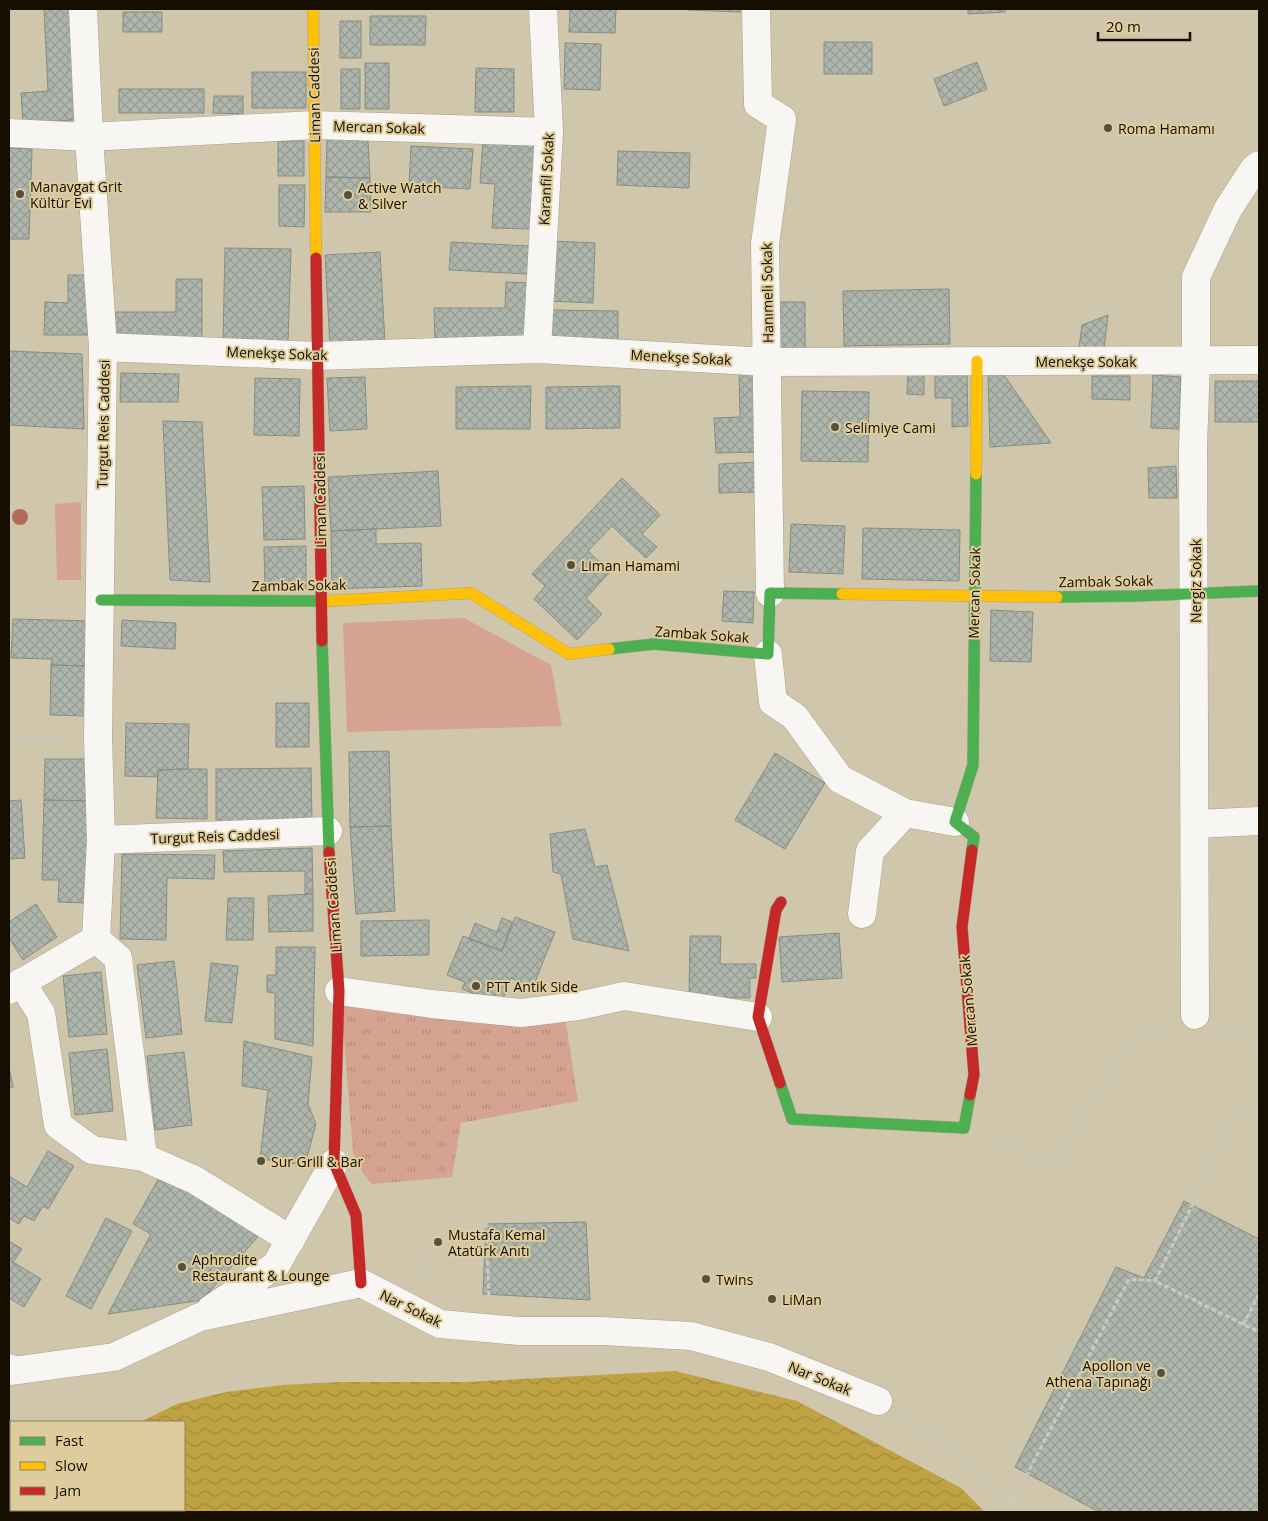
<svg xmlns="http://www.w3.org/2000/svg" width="1268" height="1521" viewBox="0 0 1268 1521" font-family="'Open Sans',sans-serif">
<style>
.green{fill:#d6a391}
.park{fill:url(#park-tufts)}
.water{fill:url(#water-waves)}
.building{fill:url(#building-cross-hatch);stroke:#868e84}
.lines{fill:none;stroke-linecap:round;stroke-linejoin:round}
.street-casing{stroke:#aaa28d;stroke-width:29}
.fast-casing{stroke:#aaa28d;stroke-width:12}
.slow-casing{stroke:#aaa28d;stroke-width:12}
.jam-casing{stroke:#aaa28d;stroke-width:12}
.path{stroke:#ccc9c0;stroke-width:3;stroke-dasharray:5 2.5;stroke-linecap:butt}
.street{stroke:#f8f6f3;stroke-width:28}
.fast{stroke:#4caf50;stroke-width:11}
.slow{stroke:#ffc107;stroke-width:11}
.jam{stroke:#c62828;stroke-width:11}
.tree{fill:#b46a5a}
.poi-dot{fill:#574f3d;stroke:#decc9d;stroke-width:2}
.labels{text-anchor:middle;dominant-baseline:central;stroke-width:4;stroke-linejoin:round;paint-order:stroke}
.street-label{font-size:14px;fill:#160f01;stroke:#decc9d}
.poi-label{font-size:14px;fill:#160f01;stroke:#decc9d;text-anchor:start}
</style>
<defs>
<pattern id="park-tufts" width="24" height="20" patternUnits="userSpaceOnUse" patternTransform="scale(1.25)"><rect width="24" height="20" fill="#d6a391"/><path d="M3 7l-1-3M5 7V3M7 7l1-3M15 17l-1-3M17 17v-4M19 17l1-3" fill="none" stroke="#b78b7b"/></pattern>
<pattern id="water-waves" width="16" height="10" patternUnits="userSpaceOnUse" patternTransform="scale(1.25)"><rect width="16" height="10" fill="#bfa242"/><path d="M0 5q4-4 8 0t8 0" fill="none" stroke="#a38a38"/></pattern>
<pattern id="building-cross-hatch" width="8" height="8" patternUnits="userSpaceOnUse" patternTransform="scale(1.25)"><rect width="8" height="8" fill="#aeb6ac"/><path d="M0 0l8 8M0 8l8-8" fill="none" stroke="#959b92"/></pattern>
</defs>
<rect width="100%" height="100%" fill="#cfc6ac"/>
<path class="green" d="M 81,502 L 81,580 L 57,580 L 55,504 Z
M 464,618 L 551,665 L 562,726 L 347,732 L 343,623 Z"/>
<path class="park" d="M 341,1000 L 565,1017 L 578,1101 L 461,1123 L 452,1177 L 372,1184 L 363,1173 L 353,1153 Z"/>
<path class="water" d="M 675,1371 L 797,1401 L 961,1488 L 985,1512 L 24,1512 L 27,1510 L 184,1510 L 184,1422 L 140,1422 L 177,1404 L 226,1392 L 283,1385 L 340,1382 L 465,1382 Z"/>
<path class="building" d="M 44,9 L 83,9 L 89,119 L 23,123 L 21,93 L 48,91 Z
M 570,9 L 616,9 L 615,33 L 569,32 Z
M 688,9 L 740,9 L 740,12 L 688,10 Z
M 968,9 L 1005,9 L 1005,12 L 968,14 Z
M 123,12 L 162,12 L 162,32 L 123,32 Z
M 370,16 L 426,16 L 425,45 L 370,45 Z
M 340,21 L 361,21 L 361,58 L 340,58 Z
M 824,42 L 872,42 L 872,74 L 824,74 Z
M 565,43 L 601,44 L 600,90 L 564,89 Z
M 977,62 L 987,89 L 944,106 L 934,79 Z
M 365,63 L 389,63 L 389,109 L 365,109 Z
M 476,68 L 514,69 L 514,112 L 475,112 Z
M 341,69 L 360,69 L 360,109 L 341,109 Z
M 252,72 L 306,72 L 306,108 L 252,108 Z
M 119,89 L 204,89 L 204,113 L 119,113 Z
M 214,96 L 243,96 L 243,114 L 213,113 Z
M 327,138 L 368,141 L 370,178 L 326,177 Z
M 483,140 L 536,143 L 531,229 L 492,228 L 495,184 L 480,183 Z
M 278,141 L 304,141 L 304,176 L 278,176 Z
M 411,146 L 473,149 L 470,189 L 409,186 Z
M 9,148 L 32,149 L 29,239 L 9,239 Z
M 618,151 L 690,153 L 689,188 L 617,185 Z
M 326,177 L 370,178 L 371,212 L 325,212 Z
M 279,185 L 305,185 L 304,227 L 279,226 Z
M 552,241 L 595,243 L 593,303 L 550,301 Z
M 451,242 L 530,246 L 528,274 L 449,270 Z
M 225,248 L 291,249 L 288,343 L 223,341 Z
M 380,252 L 385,343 L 330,346 L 325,255 Z
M 68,275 L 90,275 L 91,335 L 44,335 L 45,302 L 68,303 Z
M 176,279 L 202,279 L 202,342 L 110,342 L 110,312 L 176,312 Z
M 506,282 L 533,283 L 530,338 L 435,342 L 434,308 L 505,308 Z
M 949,289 L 950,344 L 844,346 L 843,291 Z
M 780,302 L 805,302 L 805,350 L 780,350 Z
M 549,310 L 618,311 L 618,340 L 548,340 Z
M 1108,315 L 1104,349 L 1079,348 L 1082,325 Z
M 9,351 L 82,354 L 84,429 L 9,425 Z
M 739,371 L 757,371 L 759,452 L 716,453 L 714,418 L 740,417 Z
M 967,372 L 968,426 L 952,427 L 952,398 L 935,398 L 935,373 Z
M 121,373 L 179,374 L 178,402 L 120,402 Z
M 908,375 L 924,375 L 924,395 L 907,394 Z
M 988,375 L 1004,375 L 1051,443 L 990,447 Z
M 1153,375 L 1181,377 L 1179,429 L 1151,428 Z
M 1092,376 L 1130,376 L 1130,400 L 1092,399 Z
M 365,377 L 367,429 L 330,431 L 327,378 Z
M 255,378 L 300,379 L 299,436 L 254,435 Z
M 1215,381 L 1259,381 L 1259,422 L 1215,422 Z
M 531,386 L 530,429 L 456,429 L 456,387 Z
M 620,386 L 620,428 L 546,429 L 546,387 Z
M 802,391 L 869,392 L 868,462 L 801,461 Z
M 163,421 L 202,422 L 210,582 L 170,580 Z
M 757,462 L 757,492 L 719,493 L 719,464 Z
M 1176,466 L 1177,498 L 1149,498 L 1148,468 Z
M 438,471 L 441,526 L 331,531 L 328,477 Z
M 622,478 L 660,515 L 642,534 L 657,547 L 646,558 L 612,526 L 588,551 L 610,572 L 586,598 L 602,614 L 577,640 L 534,599 L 545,586 L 532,574 Z
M 304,486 L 305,539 L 264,540 L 262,487 Z
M 791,524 L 845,526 L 843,574 L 789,572 Z
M 863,528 L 960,530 L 959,581 L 862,579 Z
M 376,529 L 376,544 L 421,543 L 422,586 L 332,589 L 331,531 Z
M 306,546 L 306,589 L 265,590 L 264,547 Z
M 724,591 L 754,592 L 753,623 L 722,621 Z
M 991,610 L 1033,612 L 1031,662 L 990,661 Z
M 13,619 L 93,621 L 92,666 L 51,665 L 52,659 L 11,658 Z
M 122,620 L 176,623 L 175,649 L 121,646 Z
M 51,665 L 92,666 L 90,716 L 50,715 Z
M 276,703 L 309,703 L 309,747 L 276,747 Z
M 126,723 L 189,724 L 188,769 L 158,770 L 158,777 L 125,776 Z
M 389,751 L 391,826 L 350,827 L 349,752 Z
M 775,753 L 825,783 L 785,849 L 735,820 Z
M 45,759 L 90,759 L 89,801 L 44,800 Z
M 311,768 L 312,822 L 216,823 L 216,769 Z
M 188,769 L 207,769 L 207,819 L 156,818 L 158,770 Z
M 21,800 L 25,858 L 9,859 L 9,801 Z
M 44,800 L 89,801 L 86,903 L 58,902 L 59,880 L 42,880 Z
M 391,826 L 395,911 L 356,914 L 350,827 Z
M 585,829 L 595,867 L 607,865 L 629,951 L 573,939 L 561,874 L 553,872 L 550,834 Z
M 312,848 L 313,894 L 305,894 L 305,871 L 224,872 L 223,851 Z
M 122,854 L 215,855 L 214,879 L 167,878 L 166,940 L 120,939 Z
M 313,894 L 313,931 L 269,932 L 268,896 Z
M 228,898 L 254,898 L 253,940 L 226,940 Z
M 36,904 L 57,937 L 23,960 L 9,938 L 9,922 Z
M 515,917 L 555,932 L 533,987 L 511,978 L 501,1004 L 462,989 L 465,982 L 447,975 L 463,936 L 502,951 Z
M 502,918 L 512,922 L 502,951 L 469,939 L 475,923 L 497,932 Z
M 429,920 L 429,955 L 361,956 L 361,921 Z
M 839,933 L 842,978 L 782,982 L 779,937 Z
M 690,936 L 721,936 L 720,964 L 756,964 L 756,978 L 750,978 L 750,998 L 689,997 Z
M 276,947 L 315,947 L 313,1046 L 275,1039 L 275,993 L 267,992 L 267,975 L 276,975 Z
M 174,961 L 182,1034 L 146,1038 L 137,965 Z
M 211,963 L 238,966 L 232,1023 L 205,1021 Z
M 101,972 L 107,1034 L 69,1037 L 63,976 Z
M 244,1041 L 312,1057 L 308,1104 L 316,1124 L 305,1165 L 260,1159 L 268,1090 L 242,1086 Z
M 107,1049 L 113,1111 L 75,1115 L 69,1053 Z
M 184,1052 L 192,1125 L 155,1130 L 147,1056 Z
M 9,1067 L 13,1087 L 9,1088 Z
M 48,1151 L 74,1166 L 48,1209 L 43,1206 L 34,1221 L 24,1216 L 19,1224 L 9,1218 L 9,1176 L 27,1187 Z
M 160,1176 L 262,1232 L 202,1300 L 108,1314 L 151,1234 L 133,1224 Z
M 1184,1201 L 1259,1239 L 1259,1512 L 1099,1512 L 1015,1467 L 1116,1267 L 1144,1278 Z
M 106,1218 L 132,1231 L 91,1309 L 66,1296 Z
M 586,1222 L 590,1300 L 483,1294 L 486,1224 Z
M 9,1241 L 22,1249 L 13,1262 L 41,1279 L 24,1307 L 9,1298 Z"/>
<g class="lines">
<g class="street-casing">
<path id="street" d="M 83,9 L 89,137 L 103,347 L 98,737 L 101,840 L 328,831
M 756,9 L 758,104 L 782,119 L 765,244 L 770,593
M 9,133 L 89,137 L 314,125 L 549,132
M 103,347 L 318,356 L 537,349 L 767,362 L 1259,360
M 537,349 L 549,132 L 543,9
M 768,654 L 773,702 L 795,717 L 840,779 L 905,813
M 1196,824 L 1259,821
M 862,914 L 870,851 L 905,813 L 955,822
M 96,939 L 118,958 L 143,1157
M 21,982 L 41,1013 L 58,1125 L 92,1150 L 143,1157 L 195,1180 L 291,1240
M 9,990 L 96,939 L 101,840
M 339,991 L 432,1004 L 521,1013 L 578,1006 L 624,996 L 758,1017
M 1195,1015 L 1193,448 L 1196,360 L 1196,277 L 1228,209 L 1254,169 L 1259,165
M 211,1309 L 276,1265 L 334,1163
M 9,1368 L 12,1371 L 114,1357 L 200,1317 L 361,1283 L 440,1324 L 519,1331 L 602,1331 L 691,1336 L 769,1357 L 878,1401"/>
</g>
<g class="fast-casing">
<path id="fast" d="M 1057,597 L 1137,596 L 1259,591
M 101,600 L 328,601
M 322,641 L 329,852
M 609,649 L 654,644 L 768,654 L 770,593 L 842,594
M 972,850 L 974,837 L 955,822 L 973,765 L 976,474
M 780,1083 L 792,1119 L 964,1128 L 970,1095"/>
</g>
<g class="slow-casing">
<path id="slow" d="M 313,9 L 316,258
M 976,474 L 977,361
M 842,594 L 1057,597
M 328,601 L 471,593 L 569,654 L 609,649"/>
</g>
<g class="jam-casing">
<path id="jam" d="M 316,258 L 322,641
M 329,852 L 339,991 L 334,1163 L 356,1215 L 361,1283
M 780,1083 L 758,1017 L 776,910 L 781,902
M 970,1095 L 974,1075 L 962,927 L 972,850"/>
</g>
<path class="path" d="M 9,739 L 68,738
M 1220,1027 L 1259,1047
M 1259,1114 L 1241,1106 L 1155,1281 L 1259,1332
M 990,1139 L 1054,1166 L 1127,1046 L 1169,1027
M 416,1277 L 442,1243 L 486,1224 L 489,1299
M 1243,1325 L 1259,1294
M 902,1417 L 932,1436 L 1012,1503 L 1025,1512
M 1012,1503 L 1129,1279 L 1155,1281"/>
<use href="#street" class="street"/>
<use href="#fast" class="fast"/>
<use href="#slow" class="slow"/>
<use href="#jam" class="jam"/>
</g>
<circle class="tree" cx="20" cy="517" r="8"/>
<g class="poi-dot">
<circle cx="1108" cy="128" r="5"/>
<circle cx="20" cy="194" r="5"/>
<circle cx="348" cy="195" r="5"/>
<circle cx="835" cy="427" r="5"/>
<circle cx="571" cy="565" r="5"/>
<circle cx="476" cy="986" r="5"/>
<circle cx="261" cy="1161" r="5"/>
<circle cx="438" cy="1242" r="5"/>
<circle cx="182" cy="1267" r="5"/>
<circle cx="706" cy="1279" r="5"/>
<circle cx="772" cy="1299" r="5"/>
<circle cx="1161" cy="1373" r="5"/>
</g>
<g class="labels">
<g class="street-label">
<text transform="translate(314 95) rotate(-91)">Liman Caddesi</text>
<text transform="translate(379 127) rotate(2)">Mercan Sokak</text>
<text transform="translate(546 179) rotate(-87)">Karanfil Sokak</text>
<text transform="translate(767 293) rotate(-91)">Hanımeli Sokak</text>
<text transform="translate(277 353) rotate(2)">Menekşe Sokak</text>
<text transform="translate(681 357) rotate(3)">Menekşe Sokak</text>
<text x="1086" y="361">Menekşe Sokak</text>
<text transform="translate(103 424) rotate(-89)">Turgut Reis Caddesi</text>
<text transform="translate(320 500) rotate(-91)">Liman Caddesi</text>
<text transform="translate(1106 581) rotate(-1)">Zambak Sokak</text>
<text transform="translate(1195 581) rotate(-90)">Nergiz Sokak</text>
<text transform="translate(299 585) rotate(-1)">Zambak Sokak</text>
<text transform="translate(974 593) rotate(-89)">Mercan Sokak</text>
<text transform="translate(702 634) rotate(4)">Zambak Sokak</text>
<text transform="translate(215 836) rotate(-2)">Turgut Reis Caddesi</text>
<text transform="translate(333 905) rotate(-94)">Liman Caddesi</text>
<text transform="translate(968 1001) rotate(-95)">Mercan Sokak</text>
<text transform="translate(411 1308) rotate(26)">Nar Sokak</text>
<text transform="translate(820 1378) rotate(22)">Nar Sokak</text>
</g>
<g class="poi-label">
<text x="1118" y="128">Roma Hamamı</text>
<text x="30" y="186">Manavgat Grit<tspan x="30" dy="16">Kültür Evi</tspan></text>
<text x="358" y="187">Active Watch<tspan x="358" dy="16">&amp; Silver</tspan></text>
<text x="845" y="427">Selimiye Cami</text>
<text x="581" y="565">Liman Hamami</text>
<text x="486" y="986">PTT Antik Side</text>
<text x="271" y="1161">Sur Grill &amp; Bar</text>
<text x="448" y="1234">Mustafa Kemal<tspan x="448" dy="16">Atatürk Anıtı</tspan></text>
<text x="192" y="1259">Aphrodite<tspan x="192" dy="16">Restaurant &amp; Lounge</tspan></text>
<text x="716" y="1279">Twins</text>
<text x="782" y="1299">LiMan</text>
<text x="1151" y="1365" text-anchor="end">Apollon ve<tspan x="1151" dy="16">Athena Tapınağı</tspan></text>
</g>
</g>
<rect width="1268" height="1521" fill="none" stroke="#160f01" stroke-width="20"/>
<rect x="10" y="1421" width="175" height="90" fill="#decc9d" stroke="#8e805f"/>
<rect x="20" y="1437" width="25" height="8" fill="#4caf50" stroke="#8e805f"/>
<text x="55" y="1446" font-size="15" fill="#160f01">Fast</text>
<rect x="20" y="1462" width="25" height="8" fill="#ffc107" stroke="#8e805f"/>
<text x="55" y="1471" font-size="15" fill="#160f01">Slow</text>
<rect x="20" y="1487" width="25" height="8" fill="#c62828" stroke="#8e805f"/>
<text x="55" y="1496" font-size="15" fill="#160f01">Jam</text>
<path d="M1098 32v8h92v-8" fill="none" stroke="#160f01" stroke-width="2.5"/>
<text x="1106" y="32" font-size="15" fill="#160f01" stroke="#decc9d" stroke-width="4" paint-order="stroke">20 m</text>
</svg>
